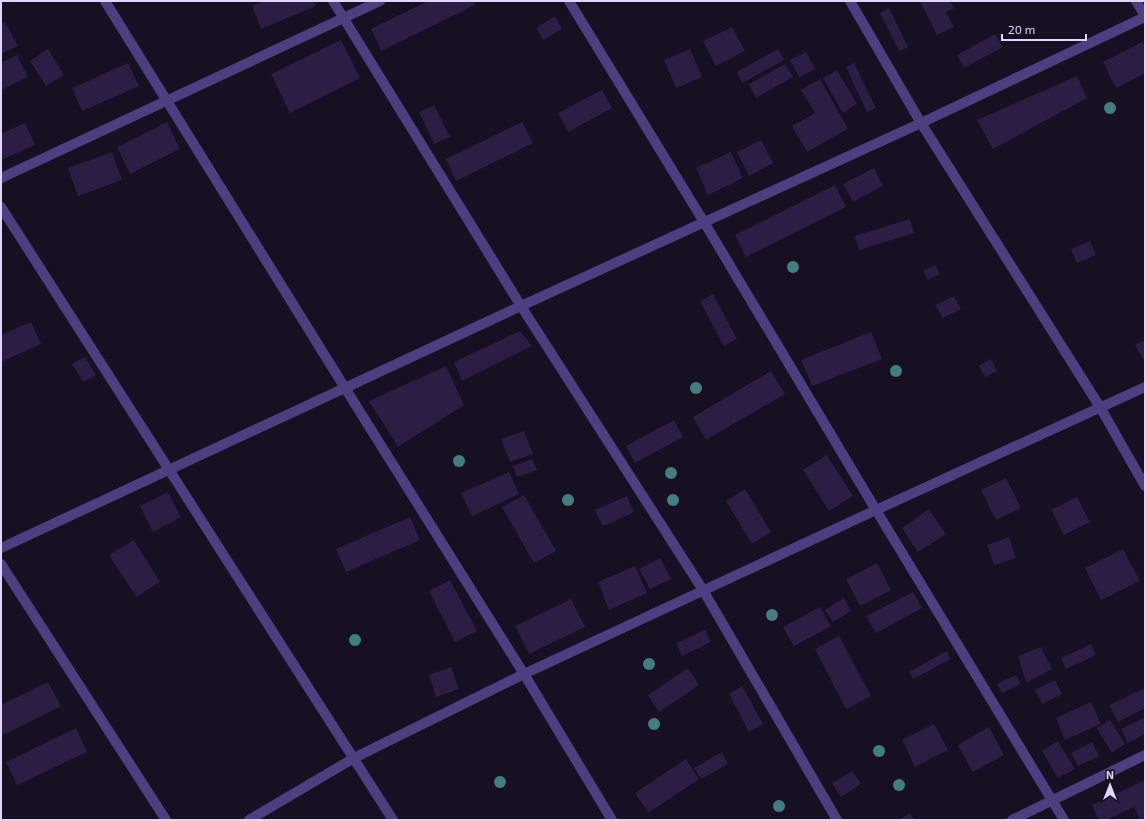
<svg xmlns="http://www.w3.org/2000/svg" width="1146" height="821" viewBox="0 0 1146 821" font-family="'Exo 2',sans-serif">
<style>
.building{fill:#2b1d43}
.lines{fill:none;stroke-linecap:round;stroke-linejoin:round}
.minor{stroke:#4c3e7f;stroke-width:10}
.tertiary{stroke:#4c3e7f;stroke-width:10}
.tree{fill:#427d82}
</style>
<rect width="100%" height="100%" fill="#171023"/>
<path class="building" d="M 264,1 L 314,1 L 316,6 L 261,29 L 252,6 Z
M 428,1 L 473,1 L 475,5 L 381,51 L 371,29 Z
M 920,1 L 950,1 L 954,8 L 946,12 L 954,27 L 937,35 Z
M 889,8 L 908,47 L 899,51 L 880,13 Z
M 555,16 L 562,29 L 543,40 L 536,28 Z
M 5,22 L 18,46 L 1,54 L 1,24 Z
M 732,27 L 745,51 L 716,66 L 703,41 Z
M 995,34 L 1003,47 L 964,68 L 957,55 Z
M 341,40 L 360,78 L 290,113 L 271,74 Z
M 1142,42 L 1145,47 L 1145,73 L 1116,88 L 1103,62 Z
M 48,49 L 64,75 L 46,86 L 30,61 Z
M 690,49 L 702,77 L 676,88 L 664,60 Z
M 778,49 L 784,60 L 742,83 L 737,72 Z
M 806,52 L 815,69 L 799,77 L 790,60 Z
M 17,55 L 28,77 L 1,90 L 1,63 Z
M 128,63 L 139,86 L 82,111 L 72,88 Z
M 854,63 L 876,108 L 867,112 L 846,67 Z
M 785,64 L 793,77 L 756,98 L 749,84 Z
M 837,70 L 857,104 L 843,113 L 823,78 Z
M 1077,76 L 1087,98 L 993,149 L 977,120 Z
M 820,79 L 848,129 L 807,152 L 792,126 L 815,113 L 801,90 Z
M 602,90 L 612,108 L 568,132 L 558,113 Z
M 434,105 L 450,137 L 434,144 L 419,112 Z
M 167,122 L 180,149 L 130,174 L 117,147 Z
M 522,122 L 533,143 L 456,181 L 446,159 Z
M 25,123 L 35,145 L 1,160 L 1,134 Z
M 761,140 L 773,163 L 749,176 L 737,152 Z
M 112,152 L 122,180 L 78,196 L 68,168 Z
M 731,152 L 743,178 L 708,195 L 696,168 Z
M 874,168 L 883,186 L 853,202 L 843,184 Z
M 835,185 L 846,207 L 746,257 L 735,235 Z
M 910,219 L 914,233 L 859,250 L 855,236 Z
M 1090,241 L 1096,255 L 1077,263 L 1071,249 Z
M 935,265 L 940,274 L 928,280 L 923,271 Z
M 713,294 L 737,339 L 724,346 L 700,302 Z
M 954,296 L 961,309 L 943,318 L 935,305 Z
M 31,322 L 41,344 L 1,362 L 1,335 Z
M 520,331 L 532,346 L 462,381 L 454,362 Z
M 871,332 L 882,359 L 812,386 L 801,360 Z
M 1145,340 L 1145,362 L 1135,345 Z
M 85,357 L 96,375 L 83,382 L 72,364 Z
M 991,359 L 997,371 L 985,377 L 979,366 Z
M 446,366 L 464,405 L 398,447 L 369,401 Z
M 771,371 L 785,394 L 706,440 L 693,417 Z
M 674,420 L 683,437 L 635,463 L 626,446 Z
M 524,431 L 533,454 L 510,462 L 501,439 Z
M 827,455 L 853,496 L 829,511 L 803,470 Z
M 532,459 L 537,470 L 517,477 L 513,466 Z
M 509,472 L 519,494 L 472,516 L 461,493 Z
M 1006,478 L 1021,508 L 996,520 L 981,490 Z
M 745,489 L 771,532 L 752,544 L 726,501 Z
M 168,492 L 181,517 L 153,532 L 140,506 Z
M 524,495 L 556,551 L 534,563 L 502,507 Z
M 627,496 L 634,512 L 603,526 L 595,510 Z
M 1077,497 L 1090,522 L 1064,535 L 1051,510 Z
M 929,509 L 946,534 L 918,552 L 902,528 Z
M 410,517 L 420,540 L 346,572 L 336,549 Z
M 1009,537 L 1016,558 L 994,565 L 987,545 Z
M 134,540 L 160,582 L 136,597 L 109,555 Z
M 1123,549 L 1140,581 L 1101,600 L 1085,568 Z
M 660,558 L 671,579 L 650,589 L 639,569 Z
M 877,563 L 891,590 L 860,606 L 846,579 Z
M 635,566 L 647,593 L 609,610 L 598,582 Z
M 450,580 L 477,631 L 455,642 L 429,591 Z
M 913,592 L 922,608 L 876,633 L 866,616 Z
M 844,598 L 851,611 L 833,622 L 825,610 Z
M 571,599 L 585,627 L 529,654 L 515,626 Z
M 820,607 L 831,626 L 794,646 L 783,627 Z
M 705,630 L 711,642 L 682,656 L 676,643 Z
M 839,636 L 871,696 L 846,709 L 815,649 Z
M 1091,644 L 1096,655 L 1066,669 L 1061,658 Z
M 1041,647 L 1052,669 L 1026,683 L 1018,656 Z
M 947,651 L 951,659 L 913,679 L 909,672 Z
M 451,667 L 459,689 L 436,697 L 429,675 Z
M 688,668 L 699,685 L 659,712 L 648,695 Z
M 1016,675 L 1021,684 L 1002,693 L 997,684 Z
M 1055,680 L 1062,694 L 1042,704 L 1035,690 Z
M 48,682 L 61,706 L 1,736 L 1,705 Z
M 742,686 L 763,724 L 749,732 L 729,694 Z
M 1145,688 L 1145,708 L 1118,722 L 1109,705 Z
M 1091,702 L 1101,724 L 1065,740 L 1056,718 Z
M 1145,717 L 1145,734 L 1128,743 L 1121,729 Z
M 1110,720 L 1125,744 L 1112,753 L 1097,728 Z
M 934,724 L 948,750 L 915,767 L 902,740 Z
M 989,727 L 1004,755 L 973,772 L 958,745 Z
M 76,728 L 87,752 L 17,785 L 6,762 Z
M 1058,741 L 1075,769 L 1058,778 L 1042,751 Z
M 1092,742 L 1099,756 L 1078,766 L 1071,753 Z
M 722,752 L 728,764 L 701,779 L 694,768 Z
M 686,759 L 699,779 L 648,813 L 635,793 Z
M 852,771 L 861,784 L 841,797 L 832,783 Z
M 1145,780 L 1145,820 L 1140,820 L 1134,807 L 1106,820 L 1099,820 L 1092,805 Z
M 910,813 L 914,820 L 899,820 Z"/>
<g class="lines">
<path class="minor" d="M 105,1 L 345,388 L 524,674 L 612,820
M 333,1 L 521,306 L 703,590 L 837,820
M 569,1 L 704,222 L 876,510 L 1064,820
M 1136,1 L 1145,16
M 1,178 L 380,1
M 1,207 L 393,820
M 1,548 L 521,306 L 921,123 L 1145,17
M 1,564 L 166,820
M 249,820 L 354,758 L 524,674 L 876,510 L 1145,387
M 1012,820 L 1145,755"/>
<path class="tertiary" d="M 850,1 L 921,123 L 1100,407 L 1145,486"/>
</g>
<g class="tree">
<circle cx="1110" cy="108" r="6"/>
<circle cx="793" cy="267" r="6"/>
<circle cx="896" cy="371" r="6"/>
<circle cx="696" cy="388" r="6"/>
<circle cx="459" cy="461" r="6"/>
<circle cx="671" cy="473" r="6"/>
<circle cx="568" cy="500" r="6"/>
<circle cx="673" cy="500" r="6"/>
<circle cx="772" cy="615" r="6"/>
<circle cx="355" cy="640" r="6"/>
<circle cx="649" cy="664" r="6"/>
<circle cx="654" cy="724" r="6"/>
<circle cx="879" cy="751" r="6"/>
<circle cx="500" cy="782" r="6"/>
<circle cx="899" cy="785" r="6"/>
<circle cx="779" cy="806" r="6"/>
</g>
<rect width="1146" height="821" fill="none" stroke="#e0d5fc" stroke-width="4"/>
<g transform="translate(1110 785)" stroke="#171023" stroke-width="3" paint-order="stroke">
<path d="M0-3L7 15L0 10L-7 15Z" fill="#e0d5fc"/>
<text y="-6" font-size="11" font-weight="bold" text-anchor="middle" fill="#e0d5fc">N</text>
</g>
<path d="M1002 34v6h84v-6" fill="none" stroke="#e0d5fc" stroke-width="2"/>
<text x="1008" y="34" font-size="12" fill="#e0d5fc" stroke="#171023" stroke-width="3" paint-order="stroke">20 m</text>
</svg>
